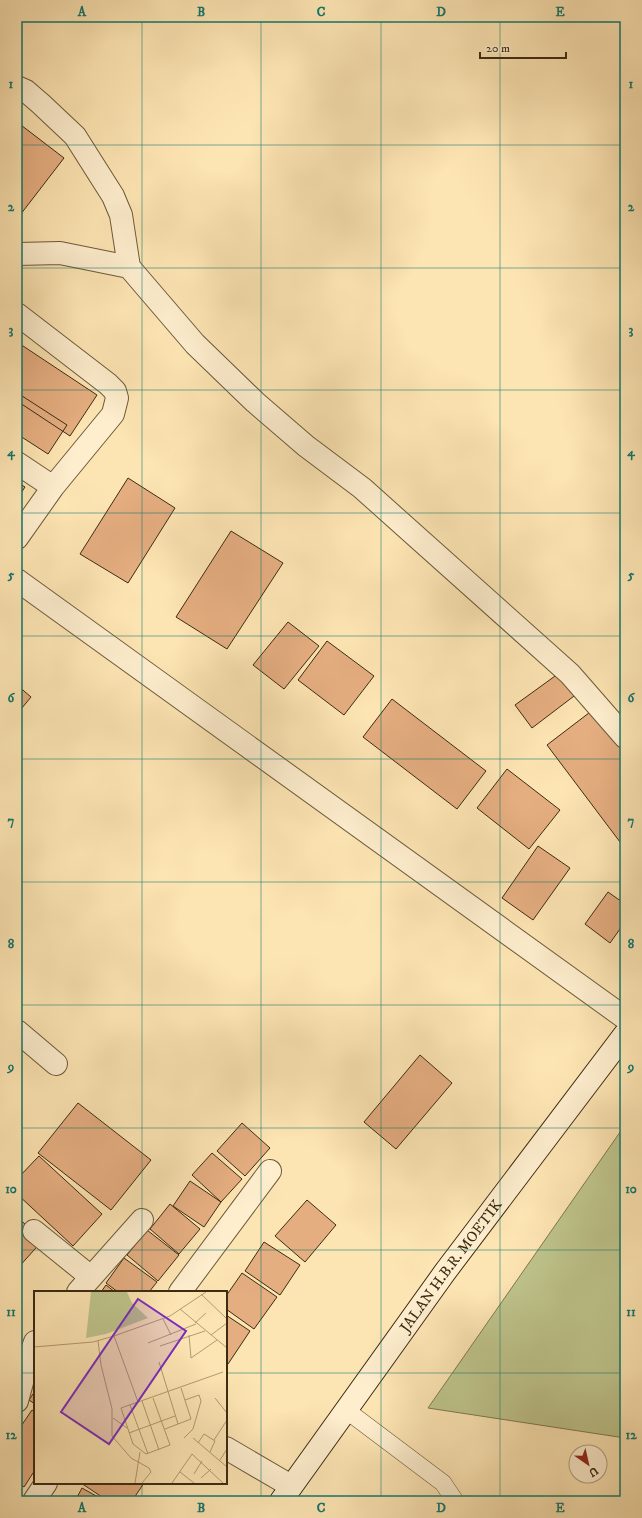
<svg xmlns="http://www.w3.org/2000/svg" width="642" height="1518" viewBox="0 0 642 1518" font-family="'IM FELL DW Pica',serif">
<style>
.green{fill:#bfc58d;stroke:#7e7850}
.building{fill:#e5ae81;stroke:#3c2b12}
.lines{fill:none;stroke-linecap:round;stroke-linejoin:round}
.lane-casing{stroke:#6c5a3a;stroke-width:18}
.street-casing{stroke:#6c5a3a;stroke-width:24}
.secondary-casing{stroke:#3c2b12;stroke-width:24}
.lane{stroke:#feeece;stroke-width:17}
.street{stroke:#feeece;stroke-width:22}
.secondary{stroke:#feeece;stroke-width:22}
.grid{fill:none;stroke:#0f766e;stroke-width:1;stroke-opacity:0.55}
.labels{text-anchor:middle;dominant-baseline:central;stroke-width:3.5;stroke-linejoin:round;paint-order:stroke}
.street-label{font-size:15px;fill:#3c2b12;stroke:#feeece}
.inset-road{fill:none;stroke:#b09b73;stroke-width:1}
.view{fill:#7b2cbf;fill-opacity:0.15;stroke:#7b2cbf;stroke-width:2}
.inset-edge{fill:none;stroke:#3c2b12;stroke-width:2}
.neatline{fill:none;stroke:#0f766e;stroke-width:1.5}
.grid-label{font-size:13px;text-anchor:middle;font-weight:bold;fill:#0f766e}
</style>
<rect width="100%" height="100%" fill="#fde5b3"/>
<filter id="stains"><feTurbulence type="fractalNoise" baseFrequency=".005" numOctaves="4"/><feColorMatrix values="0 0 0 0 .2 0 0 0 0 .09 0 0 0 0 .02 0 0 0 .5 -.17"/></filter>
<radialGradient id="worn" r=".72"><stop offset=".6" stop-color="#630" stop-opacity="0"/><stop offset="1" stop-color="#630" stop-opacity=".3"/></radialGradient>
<path class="green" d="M 625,1125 L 625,1438 L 428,1408 Z"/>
<path class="building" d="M 17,122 L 64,158 L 17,219 Z
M 17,342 L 97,395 L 70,436 L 17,401 Z
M 19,394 L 67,425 L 48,454 L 17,434 L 17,397 Z
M 128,478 L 175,508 L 128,583 L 80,554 Z
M 17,482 L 25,487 L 17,499 Z
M 231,531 L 283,563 L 227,649 L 176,617 Z
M 288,622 L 319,646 L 284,689 L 253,665 Z
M 327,641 L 374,676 L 344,715 L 298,680 Z
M 562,671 L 578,693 L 532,728 L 515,705 Z
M 17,685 L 31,697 L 17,714 Z
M 392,699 L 486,771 L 457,809 L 363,737 Z
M 598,706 L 625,742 L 625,838 L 620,842 L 547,745 Z
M 507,769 L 560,810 L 529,849 L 477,808 Z
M 538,846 L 570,868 L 533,920 L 502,898 Z
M 608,892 L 625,904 L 625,922 L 610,943 L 585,924 Z
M 420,1055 L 452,1083 L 396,1149 L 364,1122 Z
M 78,1103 L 151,1160 L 111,1210 L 38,1153 Z
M 242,1123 L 270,1148 L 245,1176 L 217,1151 Z
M 212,1153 L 242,1179 L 221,1202 L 192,1175 Z
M 39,1156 L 102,1214 L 73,1246 L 17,1194 L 17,1179 Z
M 190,1181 L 221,1202 L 204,1227 L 173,1206 Z
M 307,1200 L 336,1225 L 305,1262 L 275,1236 Z
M 170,1204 L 200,1229 L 179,1254 L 150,1229 Z
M 17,1217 L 43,1240 L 17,1269 Z
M 147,1230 L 179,1255 L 158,1281 L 127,1255 Z
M 264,1242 L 300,1265 L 280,1295 L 245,1271 Z
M 124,1258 L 157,1282 L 149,1292 L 118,1292 L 106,1283 Z
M 242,1273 L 277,1297 L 254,1329 L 226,1309 L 226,1296 Z
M 106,1285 L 115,1292 L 101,1292 Z
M 226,1315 L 250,1331 L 228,1364 L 226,1362 Z
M 35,1391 L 35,1404 L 29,1400 Z
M 32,1410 L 35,1412 L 35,1470 L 24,1487 L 17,1482 L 17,1432 Z
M 81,1483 L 144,1483 L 132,1501 L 108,1501 Z
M 82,1488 L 105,1501 L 75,1501 Z"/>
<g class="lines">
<g class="lane-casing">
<path id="lane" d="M 346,1410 L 443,1483 L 455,1501"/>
</g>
<g class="street-casing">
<path id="street" d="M 17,87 L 26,91 L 41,104 L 75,136 L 113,196 L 121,215 L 129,267 L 195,344 L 255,402 L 306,446 L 362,488 L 570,674 L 625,737
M 17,254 L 60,253 L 129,267
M 17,314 L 108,384 L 115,391 L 117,398 L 113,414 L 53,487 L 17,538
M 17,463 L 53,487
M 17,580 L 625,1018
M 17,1031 L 56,1064
M 34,1231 L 91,1277
M 78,1292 L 142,1220
M 180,1292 L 270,1171
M 17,1401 L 27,1364 L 35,1342
M 226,1448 L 291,1486
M 34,1501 L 46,1483"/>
</g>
<g class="secondary-casing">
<g id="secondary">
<path id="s1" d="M 281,1501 L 445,1272 L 625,1034"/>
</g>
</g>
<use href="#lane" class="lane"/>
<use href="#street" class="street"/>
<use href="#secondary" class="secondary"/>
</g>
<path class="grid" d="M 142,17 L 142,1292M 261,17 L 261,1501M 381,17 L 381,1501M 500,17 L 500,1501M 17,145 L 625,145M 17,268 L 625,268M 17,390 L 625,390M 17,513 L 625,513M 17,636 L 625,636M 17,759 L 625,759M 17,882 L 625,882M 17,1005 L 625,1005M 17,1128 L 625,1128M 17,1250 L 625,1250M 17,1373 L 35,1373M 226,1373 L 625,1373M 142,1483 L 142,1501"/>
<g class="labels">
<g class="street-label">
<text stroke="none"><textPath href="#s1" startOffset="290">JALAN H.B.R. MOETIK</textPath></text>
</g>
</g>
<g transform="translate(34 1291)">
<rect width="193" height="193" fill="#fde5b3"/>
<path d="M 57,1 L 93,1 L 98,12 L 114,27 L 72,43 L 52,47 Z" fill="#bfc58d"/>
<path class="inset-road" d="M 167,3 L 193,28M 146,18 L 193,57M 129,28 L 137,44M 161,32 L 172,22M 155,44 L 157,67 L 183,49M 177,44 L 193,32M 80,45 L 104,111M 64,50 L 67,74 L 78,118 L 78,145 L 97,167 L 115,177 L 117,181 L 108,192M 114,52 L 162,33M 126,55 L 171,40M 0,56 L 59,51 L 80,45 L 136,25 L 172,1M 125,71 L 144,133M 119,107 L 136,154 L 112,163 L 99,153 L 87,117 L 189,81M 181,107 L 193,122M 108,110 L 125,159M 96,114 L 114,163M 79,127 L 93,137M 131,138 L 157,128 L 147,97M 95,142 L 141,125M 150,147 L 159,138 L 167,110 L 165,104 L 151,109M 159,147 L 193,176M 180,149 L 193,129M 164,152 L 170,143 L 181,150 L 176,161M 186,169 L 193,158M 146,181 L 160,192M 160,183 L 168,170M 167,187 L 177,178M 101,192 L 106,161M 138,192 L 158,163 L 189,192"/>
<path class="view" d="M 104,8 L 152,40 L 75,153 L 27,121 Z"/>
<rect width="193" height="193" class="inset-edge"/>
</g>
<rect width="642" height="1518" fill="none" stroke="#fde5b3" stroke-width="44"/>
<g transform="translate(588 1464) rotate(146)"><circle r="19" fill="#feeece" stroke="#b0a083"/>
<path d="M0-3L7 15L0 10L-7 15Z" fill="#8f2418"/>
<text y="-6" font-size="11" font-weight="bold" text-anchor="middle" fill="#3c2b12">U</text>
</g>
<path d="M480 52v6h86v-6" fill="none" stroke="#3c2b12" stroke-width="2"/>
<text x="486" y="52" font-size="12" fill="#3c2b12" stroke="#feeece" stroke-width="3" paint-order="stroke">20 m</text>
<rect x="22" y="22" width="598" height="1474" class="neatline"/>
<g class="grid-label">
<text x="82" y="16">A</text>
<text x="201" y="16">B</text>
<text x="321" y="16">C</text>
<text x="441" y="16">D</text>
<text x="560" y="16">E</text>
<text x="11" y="88">1</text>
<text x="631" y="88">1</text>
<text x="11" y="211">2</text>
<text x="631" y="211">2</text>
<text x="11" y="334">3</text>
<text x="631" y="334">3</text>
<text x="11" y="456">4</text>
<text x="631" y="456">4</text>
<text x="11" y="579">5</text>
<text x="631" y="579">5</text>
<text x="11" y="702">6</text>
<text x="631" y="702">6</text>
<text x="11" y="825">7</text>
<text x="631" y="825">7</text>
<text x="11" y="948">8</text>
<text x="631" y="948">8</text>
<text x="11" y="1071">9</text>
<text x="631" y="1071">9</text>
<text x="11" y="1193">10</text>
<text x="631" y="1193">10</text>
<text x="11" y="1316">11</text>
<text x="631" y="1316">11</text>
<text x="11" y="1439">12</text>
<text x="631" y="1439">12</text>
<text x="82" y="1512">A</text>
<text x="201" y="1512">B</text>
<text x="321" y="1512">C</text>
<text x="441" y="1512">D</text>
<text x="560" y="1512">E</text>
</g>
<rect width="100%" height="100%" filter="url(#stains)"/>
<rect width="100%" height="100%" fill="url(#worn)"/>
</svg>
